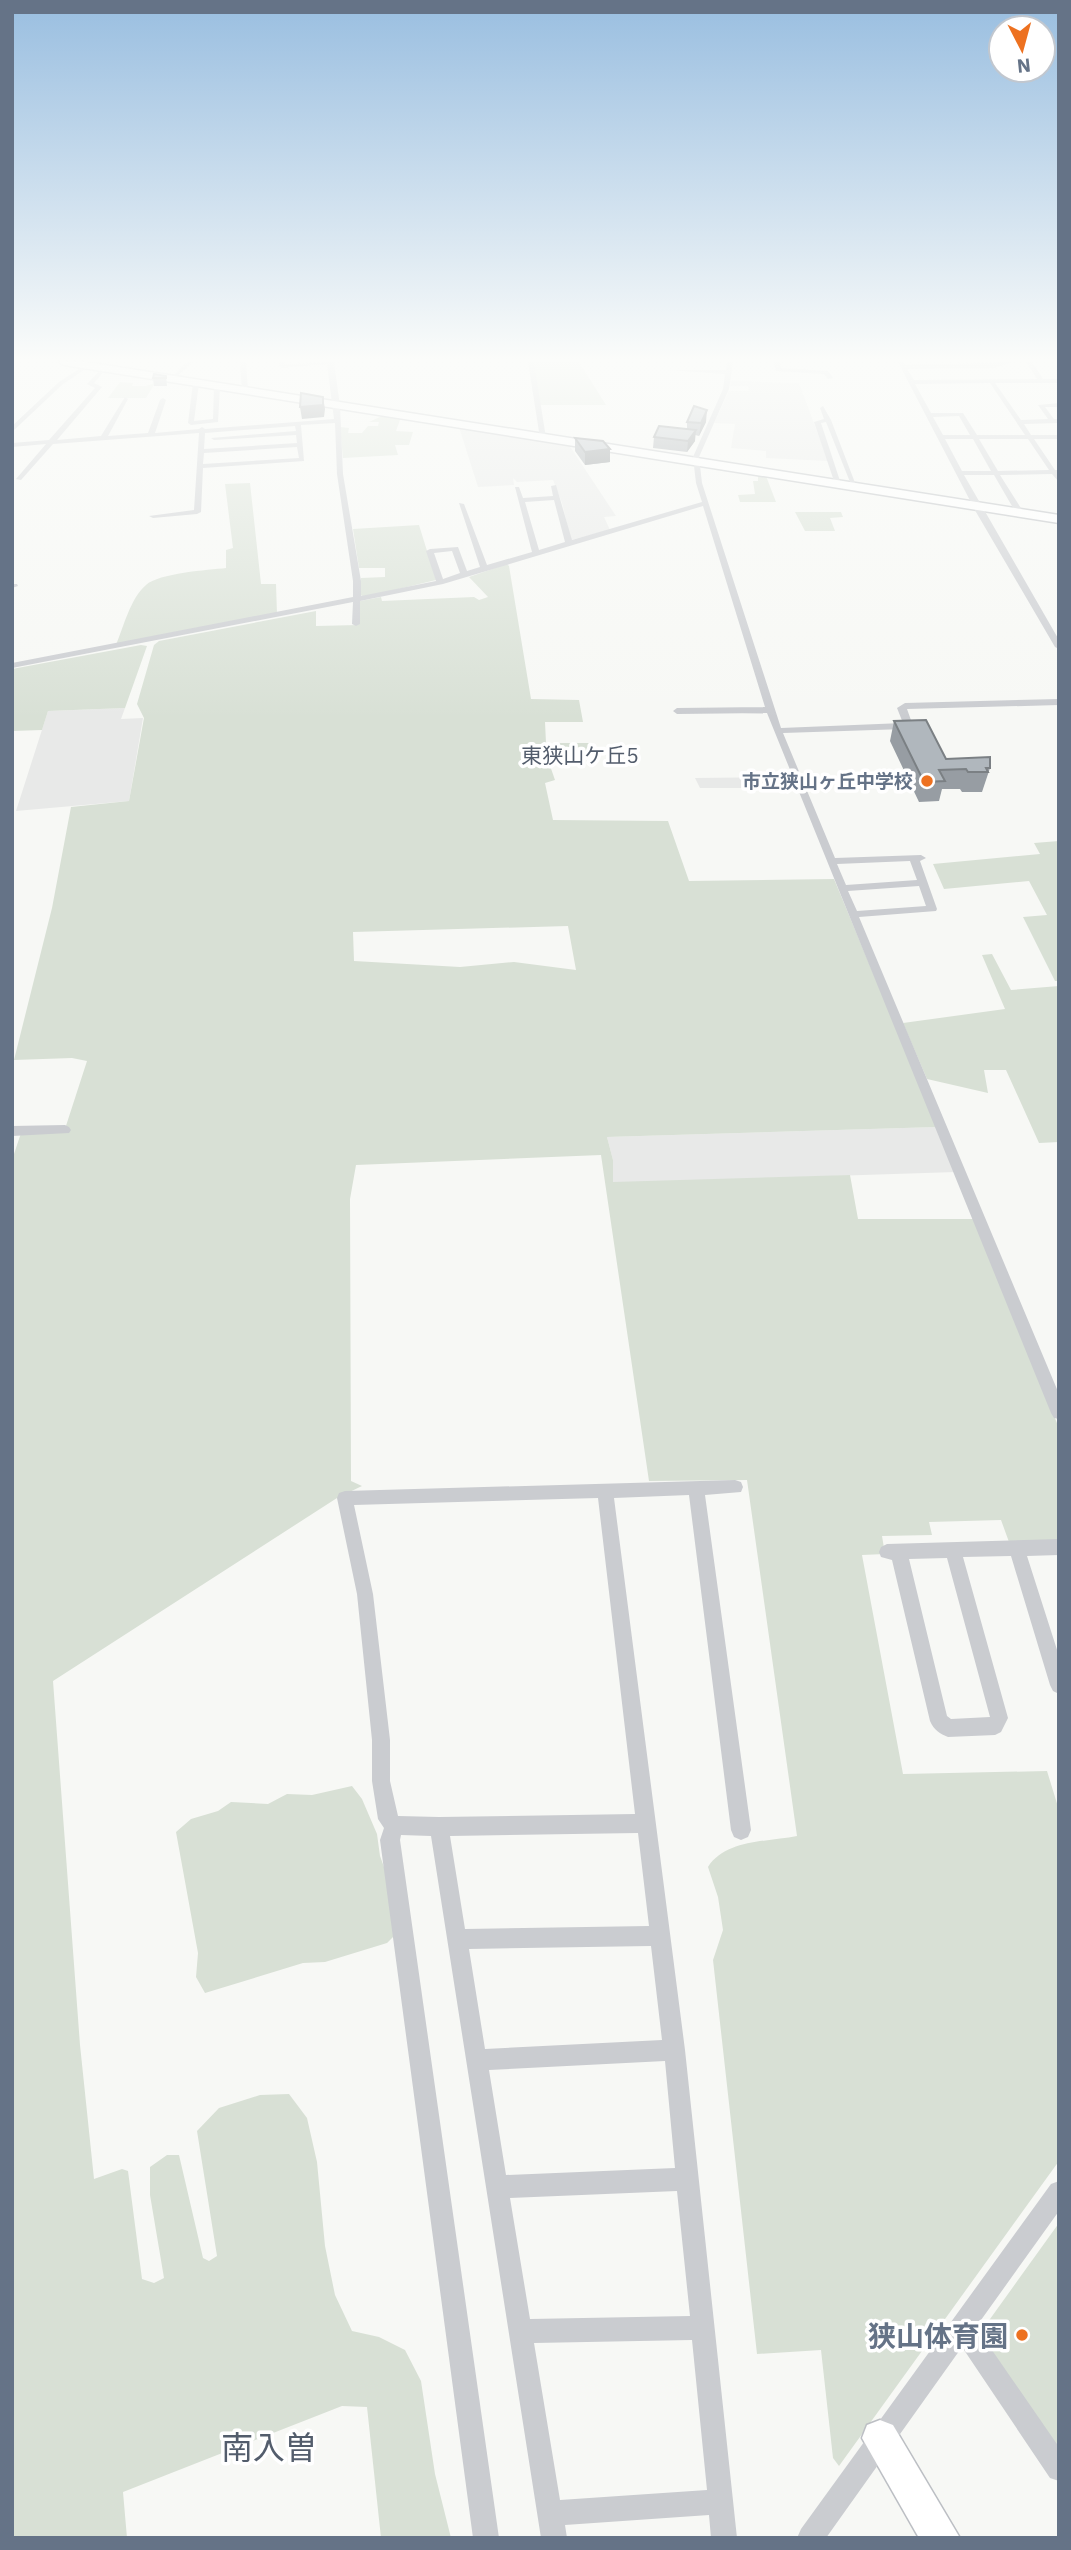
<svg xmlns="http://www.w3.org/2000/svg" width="1071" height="2550" viewBox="0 0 1071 2550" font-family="'IBM Plex Sans','Noto Sans JP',sans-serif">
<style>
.built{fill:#e8e9e8}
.green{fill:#d8e0d5;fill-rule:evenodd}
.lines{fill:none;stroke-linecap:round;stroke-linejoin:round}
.secondary-casing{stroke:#bcbfc4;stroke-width:3}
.highway-casing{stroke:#b9bcc0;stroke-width:3}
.street{fill:#caccd0;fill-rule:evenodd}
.secondary{fill:#fff;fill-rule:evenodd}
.highway{fill:#fff;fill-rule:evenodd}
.wall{fill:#979da3}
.shaded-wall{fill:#7b8084}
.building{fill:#b0b7bd;stroke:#7b8084;stroke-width:2}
.poi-dot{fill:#ed7120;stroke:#fff;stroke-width:2.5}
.labels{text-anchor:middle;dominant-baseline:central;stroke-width:7;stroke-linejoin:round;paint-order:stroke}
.far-poi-label{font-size:19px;font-weight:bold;fill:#657387;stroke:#fff;text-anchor:end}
.far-neighbourhood-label{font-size:21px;fill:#535d6c;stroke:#fff}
.near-poi-label{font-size:28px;font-weight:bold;fill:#657387;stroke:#fff;text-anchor:end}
.near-quarter-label{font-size:32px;fill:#535d6c;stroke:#fff}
</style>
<rect width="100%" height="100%" fill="#f7f8f5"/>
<path class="built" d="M 731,381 L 799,383 L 828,461 L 766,458 L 766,451 L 731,448 L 735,424 L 714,423 L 729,391 L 749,391 L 748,386 L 730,386 Z
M 459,427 L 569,445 L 616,516 L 604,517 L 610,530 L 571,540 L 562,503 L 553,480 L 517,482 L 513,478 L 514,485 L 478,487 Z
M 125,708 L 121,719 L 143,718 L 129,801 L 16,811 L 48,711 Z
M 789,777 L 793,788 L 700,788 L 695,778 Z
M 937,1127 L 956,1172 L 613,1183 L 613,1160 L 607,1137 Z"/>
<path class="green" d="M 534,362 L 579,362 L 606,405 L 540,405 Z
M 120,382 L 133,383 L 132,386 L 146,386 L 155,383 L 146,398 L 108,398 Z
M 384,415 L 401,417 L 396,431 L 413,432 L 409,445 L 395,445 L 398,455 L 343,458 L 340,427 L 349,428 L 348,433 L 362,433 L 368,426 L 378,426 L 379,422 L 369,422 Z
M 758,474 L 766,476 L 776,502 L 740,502 L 738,495 L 755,494 L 753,481 L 758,481 Z
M 250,483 L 261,584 L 276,584 L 277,614 L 116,645 C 124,626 130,599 146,585 C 159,573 208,570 226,568 L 226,550 L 233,548 L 225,484 Z
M 795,512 L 841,512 L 843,517 L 830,518 L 835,531 L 805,531 Z
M 419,525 L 436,580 L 365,597 L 360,595 L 361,578 L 385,577 L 385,568 L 359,568 L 353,529 Z
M 507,564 L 509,566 L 531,699 L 579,700 L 583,722 L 545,722 L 546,743 L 592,743 L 595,756 L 547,757 L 555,780 L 545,783 L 553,820 L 668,821 L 689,881 L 834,879 L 937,1127 L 607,1137 L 613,1160 L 613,1182 L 850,1175 L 858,1219 L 974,1219 L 1059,1428 L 1059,1541 L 1009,1542 L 1001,1520 L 929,1522 L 932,1535 L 882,1536 L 885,1554 L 862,1555 L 903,1774 L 1047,1771 L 1059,1810 L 1059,2161 L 839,2466 L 833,2458 L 821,2350 L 757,2354 L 713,1960 L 723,1930 L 718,1897 L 708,1867 C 726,1839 768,1842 797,1836 L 747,1480 L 649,1481 L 601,1155 L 356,1165 L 350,1199 L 351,1481 L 362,1486 L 337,1498 L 53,1681 L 80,2045 L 94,2179 L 122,2169 L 128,2171 L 142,2279 L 154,2283 L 164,2278 L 150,2195 L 150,2167 L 167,2155 L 179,2155 L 203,2258 L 209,2261 L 217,2256 L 197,2131 L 219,2108 L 260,2095 L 289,2094 L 307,2118 L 317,2162 L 325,2246 L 335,2295 L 352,2331 L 379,2337 L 405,2350 L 421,2381 L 435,2474 L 451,2538 L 381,2538 L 367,2407 L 342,2406 L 123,2492 L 127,2538 L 12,2538 L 12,1160 L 21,1133 L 64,1132 L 87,1061 L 72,1058 L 14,1060 L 52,908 L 71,807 L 129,801 L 144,718 L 137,704 L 154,645 L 159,641 L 316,611 L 316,626 L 358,625 L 360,601 L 381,597 L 382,601 L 474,597 L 479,600 L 488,597 L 469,577 ZM 568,926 L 576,970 L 514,962 L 460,967 L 354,961 L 353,932 Z
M 141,645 L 147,646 L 125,708 L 48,711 L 42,730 L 12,731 L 12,669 Z
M 1059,841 L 1059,981 L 1055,981 L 1023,917 L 1047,915 L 1029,881 L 944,889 L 933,864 L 1040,854 L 1034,843 Z
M 992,954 L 1011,990 L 1059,986 L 1059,1142 L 1039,1143 L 1006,1070 L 984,1070 L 988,1093 L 927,1079 L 903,1023 L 1005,1009 L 982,955 Z
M 352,1786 L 362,1799 L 377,1834 L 380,1856 L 388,1878 L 394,1936 L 387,1943 L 325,1962 L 303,1963 L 205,1993 L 196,1977 L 198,1953 L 176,1832 L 191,1819 L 218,1811 L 231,1802 L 268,1804 L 287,1794 L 312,1795 Z
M 1059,2223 L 1059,2453 L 986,2344 L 985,2326 Z"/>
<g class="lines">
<g class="secondary-casing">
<path id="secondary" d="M 880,2420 L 893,2425 L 960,2538 L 919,2538 L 862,2438 L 867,2425 Z"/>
</g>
<g class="highway-casing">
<path id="highway" d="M 58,362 L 86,362 L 1059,515 L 1059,523 L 64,365 Z"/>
</g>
<path class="street" d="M 187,362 L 193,362 L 173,380 L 169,380 Z
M 240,362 L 246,362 L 248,391 L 245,393 L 242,391 Z
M 279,362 L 285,362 L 285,364 L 334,362 L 340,406 L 343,474 L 361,581 L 361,596 L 436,581 L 426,551 L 430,549 L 458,547 L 467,571 L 480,567 L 459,503 L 464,504 L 487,565 L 532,552 L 515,487 L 519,487 L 523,498 L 553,496 L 551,486 L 556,485 L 572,540 L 702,502 L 696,483 L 693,457 L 723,389 L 725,374 L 668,370 L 726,370 L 727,362 L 733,362 L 729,389 L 699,457 L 702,483 L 781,728 L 903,723 L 897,708 L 905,703 L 1059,699 L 1059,705 L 907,709 L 912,723 L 905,729 L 783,733 L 835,858 L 921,855 L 926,858 L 920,861 L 937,909 L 936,911 L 859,917 L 1059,1394 L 1059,1419 L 1054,1418 L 1051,1413 L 767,713 L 677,714 L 673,711 L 677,708 L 765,707 L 703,506 L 443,584 L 360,601 L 360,624 L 356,626 L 352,624 L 353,602 L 12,668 L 12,663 L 353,597 L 353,581 L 337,474 L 335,423 L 301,425 L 304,461 L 203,468 L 201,512 L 197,514 L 153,518 L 149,516 L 194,510 L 199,433 L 53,444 L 21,480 L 16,479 L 46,444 L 12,447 L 12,443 L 49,440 L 95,388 L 87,384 L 103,367 L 106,369 L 94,383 L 102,387 L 57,440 L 101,436 L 125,397 L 128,399 L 108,436 L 148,433 L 160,400 L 163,398 L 166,400 L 155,433 L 199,429 L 202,427 L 205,429 L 334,419 L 327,364 L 282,368 L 279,366 ZM 295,426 L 296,431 L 211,438 L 214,440 L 296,435 L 297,443 L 204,449 L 205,433 ZM 297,447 L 299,458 L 203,464 L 204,453 ZM 554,500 L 565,542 L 539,550 L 525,502 ZM 452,551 L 460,573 L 443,579 L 434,553 ZM 910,861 L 917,880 L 846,885 L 837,864 ZM 919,886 L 926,906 L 857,911 L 848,891 Z
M 528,362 L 534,362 L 546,438 L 543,440 L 540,438 Z
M 774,362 L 780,362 L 781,368 L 828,371 L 833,378 L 828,379 L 824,374 L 776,371 Z
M 898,362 L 904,362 L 906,365 L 1012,362 L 994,368 L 907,369 L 914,380 L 1037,379 L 1026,362 L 1032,362 L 1043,379 L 1059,379 L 1059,383 L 995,383 L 1021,420 L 1048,419 L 1038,405 L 1059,403 L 1059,407 L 1045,407 L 1054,419 L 1059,419 L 1059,423 L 1024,424 L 1031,435 L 1059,435 L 1059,439 L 1034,439 L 1055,470 L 1059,470 L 1059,482 L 1052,474 L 1000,475 L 1024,513 L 1020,515 L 1016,513 L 994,475 L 964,475 L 1059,640 L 1059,649 L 1055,647 L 976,512 ZM 990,383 L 1025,435 L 977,435 L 963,413 L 931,413 L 915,384 ZM 959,416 L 970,435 L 943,435 L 933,417 ZM 945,439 L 973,439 L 991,471 L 962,471 ZM 979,439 L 1028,439 L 1049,470 L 998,471 Z
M 85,365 L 90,366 L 63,384 L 12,432 L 12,426 L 59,382 Z
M 196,381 L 199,383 L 194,421 L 213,419 L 214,387 L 217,385 L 220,387 L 218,422 L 191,425 L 188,423 L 193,383 Z
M 823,406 L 831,420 L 857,488 L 852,487 L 826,422 L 821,423 L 841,484 L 838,486 L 835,484 L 814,422 L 824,419 L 820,408 Z
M 12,584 L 17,584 L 18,586 L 12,588 Z
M 65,1125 L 69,1127 L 71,1130 L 69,1133 L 12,1136 L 12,1126 Z
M 735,1480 L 741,1482 L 743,1487 L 741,1492 L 705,1495 L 751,1830 L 748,1837 L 741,1840 L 734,1837 L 731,1830 L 689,1495 L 614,1498 L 685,2050 L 737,2538 L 711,2538 L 709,2515 L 565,2525 L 567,2538 L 541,2538 L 431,1836 L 401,1835 L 400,1840 L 499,2538 L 473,2538 L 380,1840 L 384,1828 L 378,1819 L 372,1781 L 372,1740 L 357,1594 L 337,1498 L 339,1493 L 345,1491 ZM 598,1498 L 635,1814 L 439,1817 L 398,1816 L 390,1781 L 390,1740 L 373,1594 L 354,1505 ZM 638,1833 L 649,1926 L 465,1929 L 450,1836 ZM 651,1946 L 662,2040 L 485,2049 L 469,1949 ZM 665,2061 L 675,2168 L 506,2175 L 489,2070 ZM 677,2191 L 690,2316 L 530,2319 L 510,2198 ZM 692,2340 L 707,2490 L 560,2500 L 534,2343 Z
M 1059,1539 L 1059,1555 L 1027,1556 L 1059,1656 L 1059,1694 L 1053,1691 L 1050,1685 L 1011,1556 L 963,1557 L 1008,1718 L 1001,1732 L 995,1735 L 948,1737 C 940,1734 934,1730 930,1721 L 892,1560 L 881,1557 L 879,1552 L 881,1547 L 887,1544 ZM 947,1558 L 990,1717 L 951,1719 L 947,1716 L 909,1559 Z
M 1059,2181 L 1059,2211 L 976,2327 L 1059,2447 L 1059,2481 L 1050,2478 L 962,2347 L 826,2538 L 797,2538 L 801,2529 L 1051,2184 Z"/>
<use href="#secondary" class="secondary"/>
<use href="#highway" class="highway"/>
</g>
<path class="wall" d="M 166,376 L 167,386 L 154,386 L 153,378 Z
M 687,422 L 706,422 L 699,436 L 695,435 L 695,441 L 687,452 L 653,448 L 654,437 L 687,429 Z
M 575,438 L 610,449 L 610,462 L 585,465 L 575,451 Z
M 894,721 L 946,759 L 990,768 L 982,792 L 962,792 L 960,789 L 942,789 L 939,801 L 919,802 L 890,741 Z"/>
<path class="shaded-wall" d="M 323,397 L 325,409 L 324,417 L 302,419 L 300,407 Z
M 707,410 L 706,422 L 699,436 L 701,423 Z
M 696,430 L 695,441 L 687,452 L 688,441 Z
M 610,449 L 610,462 L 585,465 L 585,452 Z"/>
<path class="building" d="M 154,374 L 166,376 L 166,378 L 153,378 Z
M 301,393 L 323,397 L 323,405 L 300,407 Z
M 694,406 L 707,410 L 701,423 L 687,422 Z
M 659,426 L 696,430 L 688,441 L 654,437 Z
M 575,438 L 603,441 L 610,449 L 585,452 Z
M 926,720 L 946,759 L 990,757 L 990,768 L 986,768 L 988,772 L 968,772 L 966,769 L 939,770 L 945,781 L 924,782 L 894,721 Z"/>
<linearGradient id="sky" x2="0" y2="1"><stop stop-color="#99bee0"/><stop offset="0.5" stop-color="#fbfcfa"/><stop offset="1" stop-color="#fbfcfa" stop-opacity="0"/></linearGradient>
<rect width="1071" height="719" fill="url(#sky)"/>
<g class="poi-dot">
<circle cx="927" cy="781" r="7"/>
<circle cx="1022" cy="2335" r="7"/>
</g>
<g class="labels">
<g class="far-poi-label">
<text x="913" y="781">市立狭山ヶ丘中学校</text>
</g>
<g class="far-neighbourhood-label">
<text x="580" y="755">東狭山ケ丘5</text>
</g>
<g class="near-poi-label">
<text x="1008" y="2335">狭山体育園</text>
</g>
<g class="near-quarter-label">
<text x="269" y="2447">南入曽</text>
</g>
</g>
<rect width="1071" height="2550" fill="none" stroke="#657387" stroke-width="28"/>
<g transform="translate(1022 49) rotate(174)"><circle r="33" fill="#ffffff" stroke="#c1c7cf" stroke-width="2"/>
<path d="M0-5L12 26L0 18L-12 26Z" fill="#ed7120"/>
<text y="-10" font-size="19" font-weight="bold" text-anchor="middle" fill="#657387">N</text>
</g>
</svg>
